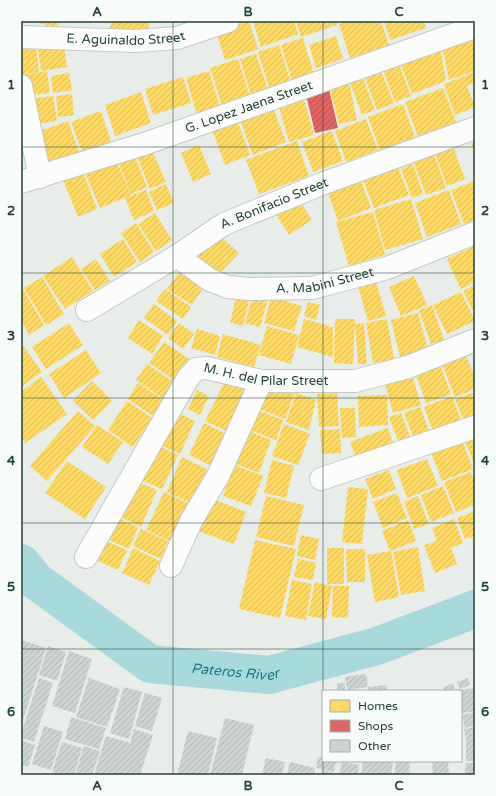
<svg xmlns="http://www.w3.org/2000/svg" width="496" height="796" viewBox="0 0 496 796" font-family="'Varela Round',sans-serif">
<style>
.homes{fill:url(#homes-hatch)}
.shops{fill:url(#shops-hatch)}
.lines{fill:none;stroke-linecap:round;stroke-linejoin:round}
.river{stroke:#a7d9dd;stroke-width:38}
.building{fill:url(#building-hatch)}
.minor-casing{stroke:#c5cac7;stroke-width:24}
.minor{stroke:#fcfcfc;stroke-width:22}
.grid{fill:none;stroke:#234338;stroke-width:1;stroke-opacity:0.55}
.labels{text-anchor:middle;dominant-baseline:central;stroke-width:4;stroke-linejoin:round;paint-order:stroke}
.street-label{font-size:13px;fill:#234338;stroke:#f7fbf9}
.water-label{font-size:14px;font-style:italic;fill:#177985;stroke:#f7fbf9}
.neatline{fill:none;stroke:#234338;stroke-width:1.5}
.grid-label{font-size:13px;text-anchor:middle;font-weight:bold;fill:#234338}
</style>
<defs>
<pattern id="homes-hatch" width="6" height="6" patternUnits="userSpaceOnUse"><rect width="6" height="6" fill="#ffd966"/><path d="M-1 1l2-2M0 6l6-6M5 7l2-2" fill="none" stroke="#dabb59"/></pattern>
<pattern id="shops-hatch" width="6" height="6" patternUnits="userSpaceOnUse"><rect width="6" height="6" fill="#e06666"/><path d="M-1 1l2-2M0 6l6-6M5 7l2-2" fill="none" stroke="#b55655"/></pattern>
<pattern id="building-hatch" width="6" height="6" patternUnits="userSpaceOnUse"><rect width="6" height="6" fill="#ced4d2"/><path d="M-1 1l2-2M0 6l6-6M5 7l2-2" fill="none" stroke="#b1b7b5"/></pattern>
</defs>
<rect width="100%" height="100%" fill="#e8edea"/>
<path class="homes" d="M 40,21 L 59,21 L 57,29 L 39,23 Z
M 112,21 L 150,21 L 145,40 L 109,30 Z
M 249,21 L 258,49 L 225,60 L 216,31 Z
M 253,21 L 294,21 L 298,34 L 261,47 Z
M 296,21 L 336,21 L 337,25 L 301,37 Z
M 347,21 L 381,21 L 389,45 L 350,58 L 339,24 Z
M 384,21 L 424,21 L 426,28 L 390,40 Z
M 473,35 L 475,41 L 475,71 L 449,80 L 442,46 Z
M 336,36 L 343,59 L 316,68 L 309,45 Z
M 303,38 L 314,74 L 292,81 L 281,45 Z
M 279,45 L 291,83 L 270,90 L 258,52 Z
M 64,46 L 67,67 L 41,71 L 38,49 Z
M 36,47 L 39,72 L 22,74 L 21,50 Z
M 440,47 L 446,81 L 412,94 L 400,62 Z
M 256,54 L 268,90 L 251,95 L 240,59 Z
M 238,59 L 250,97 L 222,106 L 210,68 Z
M 398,61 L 411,96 L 395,102 L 382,67 Z
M 380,69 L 394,103 L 377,110 L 364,75 Z
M 47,71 L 50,93 L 25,96 L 22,75 Z
M 209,71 L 220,107 L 197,115 L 186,78 Z
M 475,72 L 475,83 L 467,86 L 475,107 L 455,115 L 444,84 Z
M 69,73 L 72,90 L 53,93 L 51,76 Z
M 362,75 L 375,110 L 362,115 L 349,80 Z
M 183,77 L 191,103 L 153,115 L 145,89 Z
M 349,83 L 357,120 L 339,124 L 330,88 Z
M 443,88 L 456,122 L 418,137 L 405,102 Z
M 141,92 L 151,123 L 115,136 L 105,105 Z
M 72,94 L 74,115 L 58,117 L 56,96 Z
M 53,96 L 57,121 L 31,125 L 28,99 Z
M 303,96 L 314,135 L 289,142 L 278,104 Z
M 403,104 L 415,137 L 380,150 L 368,117 Z
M 273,107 L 286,142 L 253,155 L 240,120 Z
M 101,111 L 112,144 L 83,154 L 71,122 Z
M 236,117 L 250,155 L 225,165 L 211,127 Z
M 366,119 L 378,150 L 346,162 L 335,131 Z
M 68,121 L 79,152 L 44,165 L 34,133 Z
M 332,131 L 343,161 L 313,172 L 302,142 Z
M 297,141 L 309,176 L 259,194 L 246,160 Z
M 475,141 L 475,153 L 471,143 Z
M 199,145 L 211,174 L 193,182 L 181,153 Z
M 453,146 L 465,179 L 447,186 L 435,153 Z
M 151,148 L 166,182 L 150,189 L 136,154 Z
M 134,154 L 147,187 L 131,194 L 118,161 Z
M 434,154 L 446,188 L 426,195 L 413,161 Z
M 117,162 L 131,195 L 100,208 L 86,175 Z
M 413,164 L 423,194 L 412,198 L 401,169 Z
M 398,167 L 409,195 L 374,208 L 363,180 Z
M 83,172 L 97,209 L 78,217 L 63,180 Z
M 360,178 L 371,208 L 338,221 L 327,190 Z
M 475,181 L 475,220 L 464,224 L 451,190 Z
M 166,184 L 174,203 L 157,210 L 149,192 Z
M 146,190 L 154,211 L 134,220 L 125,198 Z
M 449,190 L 461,224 L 427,237 L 415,203 Z
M 298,198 L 312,220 L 289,235 L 275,213 Z
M 411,199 L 423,239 L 385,250 L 374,210 Z
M 373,212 L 385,255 L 349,266 L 336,222 Z
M 155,213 L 172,240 L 156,251 L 138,224 Z
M 136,223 L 154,252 L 140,262 L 121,233 Z
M 218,234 L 239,253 L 218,275 L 198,256 Z
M 123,239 L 137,262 L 114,277 L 100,254 Z
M 475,246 L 475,282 L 461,289 L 447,259 Z
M 72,257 L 93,291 L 65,309 L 43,276 Z
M 96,259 L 110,281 L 95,290 L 81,269 Z
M 179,273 L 206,284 L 192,305 L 167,289 Z
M 414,276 L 427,305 L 401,316 L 389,287 Z
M 42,277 L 64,314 L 46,325 L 24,288 Z
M 376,281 L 386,316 L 368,321 L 358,286 Z
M 475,285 L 475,315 L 463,291 Z
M 23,289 L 44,325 L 29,335 L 21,320 L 21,290 Z
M 165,289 L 191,307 L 183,319 L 156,301 Z
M 461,292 L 475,321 L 447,334 L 433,305 Z
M 237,293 L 250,297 L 243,326 L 230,322 Z
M 253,295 L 268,299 L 260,327 L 245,323 Z
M 271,297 L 302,306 L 294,331 L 264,323 Z
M 308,302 L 320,305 L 316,320 L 304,316 Z
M 154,304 L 177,321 L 168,335 L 144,318 Z
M 432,305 L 444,340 L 431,344 L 419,310 Z
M 418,313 L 428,350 L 400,357 L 391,320 Z
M 304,319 L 333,327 L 333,357 L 297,347 Z
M 335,319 L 355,319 L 353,364 L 334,363 Z
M 387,319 L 394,359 L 373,363 L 366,323 Z
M 139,320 L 163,336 L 152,354 L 128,338 Z
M 69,323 L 83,345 L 46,369 L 32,347 Z
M 179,323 L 194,334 L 183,349 L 168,338 Z
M 364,323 L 367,364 L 358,364 L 355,324 Z
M 267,326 L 299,335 L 291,364 L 259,355 Z
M 197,329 L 220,336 L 215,355 L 191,348 Z
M 223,334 L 261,345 L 254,367 L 217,357 Z
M 164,342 L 191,360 L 177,382 L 149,363 Z
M 22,344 L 42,372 L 21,387 L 21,345 Z
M 86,350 L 101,373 L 64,398 L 49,374 Z
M 466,355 L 475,378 L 475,389 L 455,397 L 442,364 Z
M 147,364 L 175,383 L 164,399 L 136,380 Z
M 440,365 L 451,394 L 426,403 L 416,375 Z
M 228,375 L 250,385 L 228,432 L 205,421 Z
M 412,375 L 421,405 L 393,413 L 385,383 Z
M 41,377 L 67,414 L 25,443 L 21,437 L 21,392 Z
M 92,381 L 112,401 L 93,420 L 73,401 Z
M 265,381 L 295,392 L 285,419 L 255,407 Z
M 138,383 L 164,400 L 153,416 L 128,399 Z
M 197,390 L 209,396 L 200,415 L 188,409 Z
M 475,392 L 475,420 L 465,424 L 455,399 Z
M 296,393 L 316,400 L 309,430 L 286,422 Z
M 337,393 L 339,426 L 319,427 L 317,394 Z
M 387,395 L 388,425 L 359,427 L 358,396 Z
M 452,396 L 461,420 L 433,431 L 424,407 Z
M 127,401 L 152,418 L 133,447 L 108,430 Z
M 420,407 L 429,430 L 413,436 L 404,413 Z
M 252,408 L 283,420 L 276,440 L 244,428 Z
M 340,408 L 355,408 L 356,437 L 342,438 Z
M 171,410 L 195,421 L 180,454 L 156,443 Z
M 78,411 L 95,426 L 47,481 L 30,466 Z
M 401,413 L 412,442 L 400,446 L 389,417 Z
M 204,423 L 226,434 L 211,466 L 189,455 Z
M 284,424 L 310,434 L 298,465 L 272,456 Z
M 97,425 L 123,442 L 108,464 L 82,447 Z
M 388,428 L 395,449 L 358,463 L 350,442 Z
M 340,429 L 341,453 L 322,454 L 320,430 Z
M 246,430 L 271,440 L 259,473 L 234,463 Z
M 475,437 L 475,466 L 465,441 Z
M 462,440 L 473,469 L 442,481 L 431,452 Z
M 152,443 L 178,455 L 162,489 L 136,478 Z
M 182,457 L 207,469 L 192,504 L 167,492 Z
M 427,459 L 438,486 L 407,498 L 397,470 Z
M 272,460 L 294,466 L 286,498 L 264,493 Z
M 67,461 L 106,487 L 85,519 L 45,493 Z
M 234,465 L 263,476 L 251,506 L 223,496 Z
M 389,470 L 396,489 L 373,499 L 365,479 Z
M 471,472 L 475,483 L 475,505 L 456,512 L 444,482 Z
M 134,480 L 157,490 L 141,527 L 118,516 Z
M 443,486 L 454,513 L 431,522 L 421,495 Z
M 348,487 L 368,489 L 362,544 L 342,542 Z
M 164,492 L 189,504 L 172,542 L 146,530 Z
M 397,493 L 407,518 L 383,528 L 373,502 Z
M 266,496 L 304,505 L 294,546 L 256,537 Z
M 418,496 L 429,524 L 414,529 L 404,502 Z
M 210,498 L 246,512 L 234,544 L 198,531 Z
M 473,512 L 475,517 L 475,536 L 465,539 L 457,518 Z
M 117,518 L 138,527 L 129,549 L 107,539 Z
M 454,519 L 463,543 L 451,548 L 457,564 L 435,573 L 424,545 L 437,541 L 432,528 Z
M 408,520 L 416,541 L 390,551 L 382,531 Z
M 141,529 L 168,541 L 161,559 L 133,546 Z
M 301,535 L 319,539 L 315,560 L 297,556 Z
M 255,540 L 296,549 L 280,618 L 239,609 Z
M 106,541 L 127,550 L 118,570 L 98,561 Z
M 418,547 L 425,591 L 401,595 L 393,552 Z
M 133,548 L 160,561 L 149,585 L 122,573 Z
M 327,548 L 344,548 L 344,584 L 327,584 Z
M 346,549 L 365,549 L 365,582 L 347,582 Z
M 391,551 L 399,597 L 375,602 L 367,555 Z
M 298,559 L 316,563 L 313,580 L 294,577 Z
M 292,580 L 312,584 L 306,620 L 285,616 Z
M 315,582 L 332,586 L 326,619 L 308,616 Z
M 333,586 L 349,586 L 348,618 L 332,617 Z"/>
<path class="shops" d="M 328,85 L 338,128 L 315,133 L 305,90 Z"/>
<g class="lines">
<path class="river" id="s1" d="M 21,563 L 36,581 L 150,664 L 269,675 L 377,646 L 475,609"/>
</g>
<path class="building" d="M 21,640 L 46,648 L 21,727 Z
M 48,646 L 66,652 L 57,681 L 39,675 Z
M 69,651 L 92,659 L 75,713 L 52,706 Z
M 366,674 L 368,687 L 386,685 L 387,691 L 368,691 L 368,687 L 347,690 L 345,677 Z
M 39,678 L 53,683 L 34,742 L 21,738 L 21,734 Z
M 89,678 L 120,689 L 107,727 L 76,717 Z
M 468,678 L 470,685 L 460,689 L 457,682 Z
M 337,683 L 345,683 L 345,691 L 337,691 Z
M 453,683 L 456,691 L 444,691 L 443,688 Z
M 124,687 L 142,692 L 129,739 L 110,733 Z
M 475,688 L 475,711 L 462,713 L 461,690 Z
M 145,693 L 162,698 L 152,731 L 135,726 Z
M 475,712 L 475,725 L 465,728 L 462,715 Z
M 71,717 L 106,728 L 99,749 L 65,739 Z
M 225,718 L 254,725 L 242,775 L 210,775 Z
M 44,726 L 63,732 L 51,770 L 32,764 Z
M 475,727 L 475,761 L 466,761 L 466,739 L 471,738 L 466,739 L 464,729 Z
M 134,729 L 153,735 L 140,775 L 94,775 L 106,736 L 130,743 Z
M 188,731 L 217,738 L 208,775 L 177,775 Z
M 21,740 L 35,745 L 28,767 L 21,765 Z
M 62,742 L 82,748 L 74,775 L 62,775 L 52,772 Z
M 84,746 L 100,751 L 92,775 L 75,775 Z
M 318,757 L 323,758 L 323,761 L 336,761 L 334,772 L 316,768 Z
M 266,758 L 285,762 L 282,775 L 262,775 Z
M 363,761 L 393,761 L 391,775 L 361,775 Z
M 396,761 L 410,761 L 409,775 L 394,775 Z
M 432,761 L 448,761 L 449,775 L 433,775 Z
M 290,762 L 315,768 L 314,775 L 287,775 Z
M 342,762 L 359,765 L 358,775 L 339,775 Z
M 466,763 L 475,763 L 475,775 L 465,775 Z
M 322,770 L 333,773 L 332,775 L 321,775 Z"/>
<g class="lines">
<g class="minor-casing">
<g id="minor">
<path id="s2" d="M 21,37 L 136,41 L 177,38 L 228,21"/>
<path d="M 21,86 L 40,177"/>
<path id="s3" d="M 21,182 L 144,144 L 475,27"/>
<path id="s4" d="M 177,256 L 210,280 L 228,287 L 250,289 L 312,288 L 387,268 L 475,233"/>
<path id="s5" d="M 87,310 L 177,256 L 224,224 L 324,183 L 475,128"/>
<path d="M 321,479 L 475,427"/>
<path id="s6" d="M 86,557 L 188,378 L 196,369 L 207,368 L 261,381 L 355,381 L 408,367 L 475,340"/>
<path d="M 171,566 L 191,521 L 218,476 L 261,381"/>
</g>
</g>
<use href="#minor" class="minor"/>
</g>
<path class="grid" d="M 173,21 L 173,775M 323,21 L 323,691M 21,147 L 475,147M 21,273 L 475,273M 21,398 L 475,398M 21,523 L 475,523M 21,649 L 475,649M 323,761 L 323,775"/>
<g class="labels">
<g class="street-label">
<text stroke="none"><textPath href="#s2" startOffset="105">E. Aguinaldo Street</textPath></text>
<text stroke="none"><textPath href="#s3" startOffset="240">G. Lopez Jaena Street</textPath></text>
<text stroke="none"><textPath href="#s5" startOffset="216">A. Bonifacio Street</textPath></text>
<text stroke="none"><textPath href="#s4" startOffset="158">A. Mabini Street</textPath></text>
<text stroke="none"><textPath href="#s6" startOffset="289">M. H. del Pilar Street</textPath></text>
</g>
<g class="water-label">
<text stroke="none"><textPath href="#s1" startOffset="250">Pateros River</textPath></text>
</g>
</g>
<rect width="496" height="796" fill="none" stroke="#f7fbf9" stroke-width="44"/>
<rect x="322" y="690" width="140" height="72" fill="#f7fbf9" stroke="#a2b1ac"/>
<rect x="330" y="700" width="20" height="12" fill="#ffd966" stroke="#a2b1ac"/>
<text x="358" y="710" font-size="12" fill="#234338">Homes</text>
<rect x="330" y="720" width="20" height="12" fill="#e06666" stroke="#a2b1ac"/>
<text x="358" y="730" font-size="12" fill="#234338">Shops</text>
<rect x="330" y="740" width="20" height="12" fill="#ced4d2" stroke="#a2b1ac"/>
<text x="358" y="750" font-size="12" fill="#234338">Other</text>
<rect x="22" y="22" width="452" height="752" class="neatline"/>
<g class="grid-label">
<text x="97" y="16">A</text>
<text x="248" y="16">B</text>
<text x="399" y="16">C</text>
<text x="11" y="89">1</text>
<text x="485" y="89">1</text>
<text x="11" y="215">2</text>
<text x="485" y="215">2</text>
<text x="11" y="340">3</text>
<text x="485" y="340">3</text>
<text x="11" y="465">4</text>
<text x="485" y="465">4</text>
<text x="11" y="591">5</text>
<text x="485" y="591">5</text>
<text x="11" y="716">6</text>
<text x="485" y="716">6</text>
<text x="97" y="790">A</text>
<text x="248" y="790">B</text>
<text x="399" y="790">C</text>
</g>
</svg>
